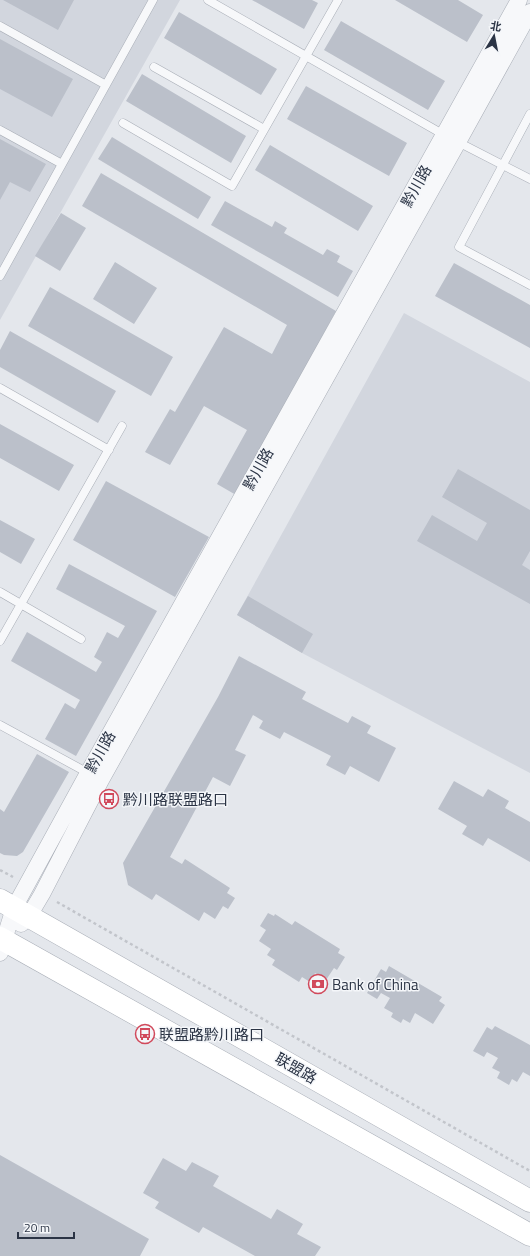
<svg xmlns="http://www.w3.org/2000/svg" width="530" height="1256" viewBox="0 0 530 1256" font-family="'Titillium Web','Noto Sans SC',sans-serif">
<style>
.built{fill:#d2d6de}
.building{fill:#bbc0ca}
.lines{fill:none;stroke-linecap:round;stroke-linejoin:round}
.lane-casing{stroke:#a9aeb7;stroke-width:9}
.street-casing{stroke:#a9aeb7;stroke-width:17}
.secondary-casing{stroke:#a9aeb7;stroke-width:23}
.path{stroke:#c2c5cb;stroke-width:2.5;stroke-dasharray:3 3;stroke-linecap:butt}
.lane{stroke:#f7f8fa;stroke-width:8}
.street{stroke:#f7f8fa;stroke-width:16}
.secondary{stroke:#fff;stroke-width:22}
.labels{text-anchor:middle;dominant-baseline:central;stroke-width:3;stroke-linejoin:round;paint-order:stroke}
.street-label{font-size:15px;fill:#2b3445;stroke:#f4f6f9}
.poi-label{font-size:15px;fill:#2b3445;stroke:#f4f6f9;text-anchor:start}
</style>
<rect width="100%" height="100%" fill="#e4e7ec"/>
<path class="built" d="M 0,0 L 180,0 L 0,320 Z
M 404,313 L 530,382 L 530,773 L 302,653 L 237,615 Z"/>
<path class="building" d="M 3,0 L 74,0 L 58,30 Z
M 252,0 L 312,0 L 318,3 L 304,29 Z
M 395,0 L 458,0 L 483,15 L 467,42 Z
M 179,12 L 277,69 L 261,95 L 164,38 Z
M 341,21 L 445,81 L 428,110 L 324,50 Z
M 0,39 L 73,79 L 52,117 L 0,89 Z
M 142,74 L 246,136 L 231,163 L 126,101 Z
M 306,86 L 407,143 L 389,176 L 287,119 Z
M 112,137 L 211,197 L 198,219 L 98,159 Z
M 0,139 L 46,164 L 30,192 L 10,182 L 0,200 Z
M 270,145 L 373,206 L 358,231 L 255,170 Z
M 101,173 L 336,311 L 236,495 L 217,484 L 247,430 L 204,406 L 170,465 L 145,452 L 170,409 L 175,412 L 224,327 L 272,354 L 287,325 L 82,206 Z
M 225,201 L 272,227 L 275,221 L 287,228 L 284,233 L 323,255 L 327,249 L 340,256 L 337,262 L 353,271 L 338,297 L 211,225 Z
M 61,213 L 86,228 L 60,271 L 35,256 Z
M 115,262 L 157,288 L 134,324 L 93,299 Z
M 454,263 L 530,305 L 530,348 L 435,296 Z
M 50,287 L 173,357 L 151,396 L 28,326 Z
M 10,331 L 116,391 L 98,423 L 0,367 L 0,350 Z
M 0,424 L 74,465 L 59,491 L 0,458 Z
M 458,469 L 530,510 L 530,551 L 522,565 L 530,570 L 530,604 L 417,541 L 432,515 L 477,541 L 487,523 L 442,497 Z
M 106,481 L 209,537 L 175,597 L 73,540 Z
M 0,520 L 35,539 L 21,564 L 0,552 Z
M 69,564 L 157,611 L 76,756 L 45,739 L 65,703 L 75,709 L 80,700 L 11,661 L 27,632 L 96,672 L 102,662 L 94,657 L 107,632 L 118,638 L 125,626 L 56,589 Z
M 248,596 L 313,634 L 302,653 L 237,615 Z
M 239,656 L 306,692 L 302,699 L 348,723 L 352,716 L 371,726 L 367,733 L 396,748 L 379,782 L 350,766 L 345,775 L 326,765 L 331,756 L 284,732 L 280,739 L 259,728 L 263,721 L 253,715 L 235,750 L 246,755 L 230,786 L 213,777 L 170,857 L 182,864 L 185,859 L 230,888 L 227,893 L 235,898 L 228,909 L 223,906 L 215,919 L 204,912 L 199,921 L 156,894 L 152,900 L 128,885 L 123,863 L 218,697 Z
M 37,754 L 69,772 L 23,852 L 17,856 L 4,855 L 0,853 L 0,809 L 4,812 Z
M 454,781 L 483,797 L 488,789 L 509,801 L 505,808 L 530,822 L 530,862 L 488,838 L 483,846 L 462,834 L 467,826 L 438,809 Z
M 268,913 L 274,916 L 275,914 L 292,925 L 295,921 L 340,949 L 338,953 L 345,957 L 337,970 L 334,968 L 326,980 L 315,973 L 310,982 L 302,977 L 299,982 L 272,965 L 275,960 L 267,955 L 271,949 L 259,941 L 266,930 L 260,926 Z
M 389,966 L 442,997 L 439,1001 L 445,1005 L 433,1024 L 415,1013 L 410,1023 L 403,1019 L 401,1023 L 391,1017 L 393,1013 L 384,1008 L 390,998 L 381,993 L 377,999 L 367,993 L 381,969 L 386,972 Z
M 495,1026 L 530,1045 L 530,1076 L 523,1072 L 517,1082 L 512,1079 L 509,1085 L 497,1078 L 500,1072 L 492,1068 L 498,1058 L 487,1052 L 484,1057 L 473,1051 L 487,1027 L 492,1030 Z
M 0,1155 L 149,1239 L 140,1256 L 0,1256 Z
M 163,1158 L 186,1171 L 192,1162 L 219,1176 L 213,1186 L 271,1219 L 277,1209 L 303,1224 L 297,1234 L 321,1247 L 315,1256 L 255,1256 L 203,1227 L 199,1233 L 155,1208 L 159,1202 L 143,1193 Z"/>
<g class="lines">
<g class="lane-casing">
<path id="lane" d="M 208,0 L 446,136
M 0,26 L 106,85
M 154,67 L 264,129
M 530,114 L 459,247 L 530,285
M 123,123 L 232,186 L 338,0
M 0,130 L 62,164
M 456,141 L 530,179
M 0,276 L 153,0
M 0,388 L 109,450
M 0,592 L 81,639
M 0,641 L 122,426
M 0,725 L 90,774"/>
</g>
<g class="street-casing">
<path id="street" d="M 21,924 L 29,916 L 42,894 L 101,780 L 458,142 L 530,12
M 0,953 L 14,908 L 88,773 L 519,0"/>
</g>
<g class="secondary-casing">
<path id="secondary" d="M 0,900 L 530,1201
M 0,938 L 530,1235"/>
</g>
<path class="path" d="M 0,870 L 13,877
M 57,902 L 530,1171"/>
<use href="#lane" class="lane"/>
<use href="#street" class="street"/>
<use href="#secondary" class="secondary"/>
</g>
<defs>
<g id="bus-ring" transform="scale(1)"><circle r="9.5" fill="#f4f6f9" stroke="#d1495b" stroke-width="1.5"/><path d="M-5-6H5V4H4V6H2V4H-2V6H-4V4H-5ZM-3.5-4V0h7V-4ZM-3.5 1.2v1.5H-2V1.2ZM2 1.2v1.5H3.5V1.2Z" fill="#d1495b"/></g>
<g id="bank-ring" transform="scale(1)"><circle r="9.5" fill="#f4f6f9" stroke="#d1495b" stroke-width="1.5"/><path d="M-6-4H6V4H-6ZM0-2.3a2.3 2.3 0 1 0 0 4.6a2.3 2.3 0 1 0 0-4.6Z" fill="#d1495b"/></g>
</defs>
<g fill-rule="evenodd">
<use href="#bus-ring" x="109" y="799"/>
<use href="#bank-ring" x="318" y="984"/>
<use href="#bus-ring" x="145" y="1034"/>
</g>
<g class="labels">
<g class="street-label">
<text transform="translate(416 186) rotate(-61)">黔川路</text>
<text transform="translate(258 469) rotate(-61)">黔川路</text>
<text transform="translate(100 752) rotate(-61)">黔川路</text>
<text transform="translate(296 1068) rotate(30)">联盟路</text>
</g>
<g class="poi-label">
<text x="123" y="799">黔川路联盟路口</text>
<text x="332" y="984">Bank of China</text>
<text x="159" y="1034">联盟路黔川路口</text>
</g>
</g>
<g transform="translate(494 36) rotate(10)" stroke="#f4f6f9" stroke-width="3" paint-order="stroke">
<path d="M0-3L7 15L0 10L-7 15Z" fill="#2b3445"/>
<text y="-6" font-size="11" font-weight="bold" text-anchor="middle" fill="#2b3445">北</text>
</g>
<path d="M18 1232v6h56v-6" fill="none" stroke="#2b3445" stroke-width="2"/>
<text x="24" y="1232" font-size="12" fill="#2b3445" stroke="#f4f6f9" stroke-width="3" paint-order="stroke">20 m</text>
</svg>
